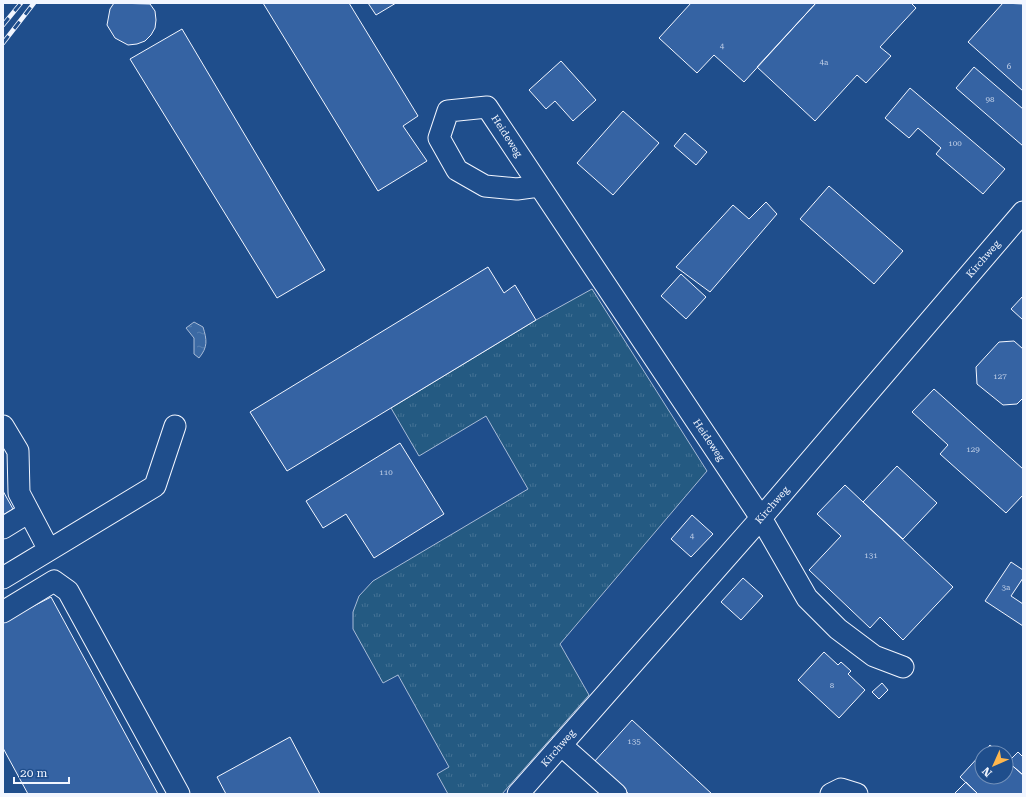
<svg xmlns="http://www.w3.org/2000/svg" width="1026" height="797" viewBox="0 0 1026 797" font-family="'Roboto Serif',serif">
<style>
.grass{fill:url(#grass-tufts);stroke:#a8bbd7}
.water{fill:url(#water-ripples);stroke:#a8bbd7}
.building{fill:#3563a3;stroke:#f2f6ff}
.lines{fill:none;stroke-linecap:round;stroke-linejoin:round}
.minor-casing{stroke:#f2f6ff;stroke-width:23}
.minor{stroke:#1f4e8c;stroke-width:21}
.rail-casing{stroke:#f2f6ff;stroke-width:4.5}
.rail{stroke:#1f4e8c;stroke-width:3;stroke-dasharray:9;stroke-linecap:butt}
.labels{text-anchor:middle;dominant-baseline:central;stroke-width:3;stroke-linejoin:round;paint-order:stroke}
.number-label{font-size:8px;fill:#c3d1e8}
.street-label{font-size:10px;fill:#f2f6ff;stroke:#1f4e8c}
</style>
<defs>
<pattern id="grass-tufts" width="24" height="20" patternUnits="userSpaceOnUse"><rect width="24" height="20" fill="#245a82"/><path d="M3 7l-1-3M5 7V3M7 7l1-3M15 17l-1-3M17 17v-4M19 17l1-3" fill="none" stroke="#447295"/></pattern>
<pattern id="water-ripples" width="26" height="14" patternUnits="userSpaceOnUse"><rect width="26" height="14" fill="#3b69a3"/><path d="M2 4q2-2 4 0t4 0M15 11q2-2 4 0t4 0" fill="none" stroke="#587fb1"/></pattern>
</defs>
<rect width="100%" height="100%" fill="#1f4e8c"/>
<path class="grass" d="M 592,289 L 707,471 L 560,644 L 589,695 L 502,794 L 448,794 L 437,774 L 449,767 L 398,675 L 383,683 L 353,629 L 353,612 L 359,596 L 373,581 L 528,489 L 486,416 L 419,456 L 391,408 L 536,320 Z"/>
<path class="water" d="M 194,322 L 203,327 C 207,340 208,347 199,358 L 194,354 L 194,338 L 186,328 Z"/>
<path class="building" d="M 114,3 L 150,4 L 155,11 L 156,20 L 155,28 L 151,35 L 145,41 L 137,44 L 128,45 L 115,38 L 107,25 L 110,9 Z
M 263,3 L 349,3 L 418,116 L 403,126 L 427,161 L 378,191 Z
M 368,3 L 396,3 L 376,15 Z
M 691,3 L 816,3 L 744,82 L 714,55 L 697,73 L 659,38 Z
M 816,3 L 911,3 L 916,8 L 880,47 L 891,56 L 866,83 L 857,75 L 815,121 L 757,67 Z
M 1003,3 L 1023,4 L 1023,91 L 968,42 Z
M 182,29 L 325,270 L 277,298 L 130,59 Z
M 561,61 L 596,100 L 573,121 L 555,101 L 546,109 L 529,90 Z
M 974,67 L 1023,109 L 1023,146 L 956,88 Z
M 910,88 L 1005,169 L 983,194 L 936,154 L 941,148 L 918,128 L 909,138 L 885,118 Z
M 623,111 L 659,143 L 613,195 L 577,163 Z
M 685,133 L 707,152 L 696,165 L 674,146 Z
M 829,186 L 903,251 L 874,284 L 800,219 Z
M 766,202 L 777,214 L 710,292 L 676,267 L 733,205 L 749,219 Z
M 488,267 L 504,293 L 515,285 L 536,320 L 287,471 L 250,412 Z
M 681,274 L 706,297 L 686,319 L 661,296 Z
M 1023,296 L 1023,320 L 1011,309 Z
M 1014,341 L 1023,349 L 1023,398 L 1017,404 L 1003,405 L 977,384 L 976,367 L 999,342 Z
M 934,389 L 1023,469 L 1023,495 L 1006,513 L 940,454 L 948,445 L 912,412 Z
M 400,443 L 444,514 L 374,558 L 346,514 L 323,528 L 306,501 Z
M 897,466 L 937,503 L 903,539 L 863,502 Z
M 845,485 L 953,587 L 903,640 L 880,617 L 870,628 L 809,570 L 841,536 L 817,514 Z
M 3,491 L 13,509 L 3,515 Z
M 692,515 L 713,534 L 691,557 L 671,539 Z
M 1011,562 L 1023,570 L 1023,578 L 1011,596 L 1023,604 L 1023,626 L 985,601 Z
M 743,578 L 763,596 L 741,620 L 721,602 Z
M 51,597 L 158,794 L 28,794 L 3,748 L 3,622 Z
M 824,652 L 838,665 L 841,662 L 851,671 L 848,674 L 865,690 L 839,718 L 798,680 Z
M 882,683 L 888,690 L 879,699 L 872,692 Z
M 632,720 L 712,794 L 629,794 L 594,762 Z
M 290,737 L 320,794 L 226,794 L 217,777 Z
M 990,745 L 999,753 L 982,753 Z
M 1018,752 L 1023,757 L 1023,775 L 1008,762 Z
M 982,753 L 982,777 L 1006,777 L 1006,760 L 1023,775 L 1023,794 L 978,794 L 960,777 Z
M 966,782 L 978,794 L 954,794 Z"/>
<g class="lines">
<g class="minor-casing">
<path id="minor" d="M 539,186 L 517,189 L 485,186 L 457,170 L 439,138 L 448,111 L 487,107 L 761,518 L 807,598 L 838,629 L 874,656 L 903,667
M 3,426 L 18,451 L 19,493 L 49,550
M 3,528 L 29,512
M 3,578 L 155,486 L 175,426
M 3,612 L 54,581 L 68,591 L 179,794
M 561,745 L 616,794
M 518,794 L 761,518 L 1023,212
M 831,794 L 841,789 L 857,794"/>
</g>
<use href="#minor" class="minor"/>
<g class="rail-casing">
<path id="rail" d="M 3,25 L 21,3
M 3,43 L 34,3"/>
</g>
<use href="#rail" class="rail"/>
</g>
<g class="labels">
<g class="number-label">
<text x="722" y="46">4</text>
<text x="824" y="62">4a</text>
<text x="1009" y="66">6</text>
<text x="990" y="99">98</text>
<text x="955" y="143">100</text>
<text x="1000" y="376">127</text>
<text x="973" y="449">129</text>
<text x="386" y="472">110</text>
<text x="692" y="536">4</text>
<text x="871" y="555">131</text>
<text x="1006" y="587">3a</text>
<text x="832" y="685">8</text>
<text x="634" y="741">135</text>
</g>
<g class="street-label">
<text transform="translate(507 136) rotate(57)">Heideweg</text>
<text transform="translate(983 259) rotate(-49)">Kirchweg</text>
<text transform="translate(709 440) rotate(56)">Heideweg</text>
<text transform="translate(772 505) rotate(-49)">Kirchweg</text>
<text transform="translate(558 748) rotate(-49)">Kirchweg</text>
</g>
</g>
<rect width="1026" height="797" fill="none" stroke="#f2f6ff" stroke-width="8"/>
<g transform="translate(994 765) rotate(225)"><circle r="19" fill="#1f4e8c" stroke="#7391ba"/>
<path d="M0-3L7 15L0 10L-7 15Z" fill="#ffb74d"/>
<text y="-6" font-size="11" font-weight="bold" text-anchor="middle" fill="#f2f6ff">N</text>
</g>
<path d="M14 777v6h55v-6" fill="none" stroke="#f2f6ff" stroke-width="2"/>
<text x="20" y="777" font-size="12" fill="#f2f6ff" stroke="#1f4e8c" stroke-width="3" paint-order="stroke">20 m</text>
</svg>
